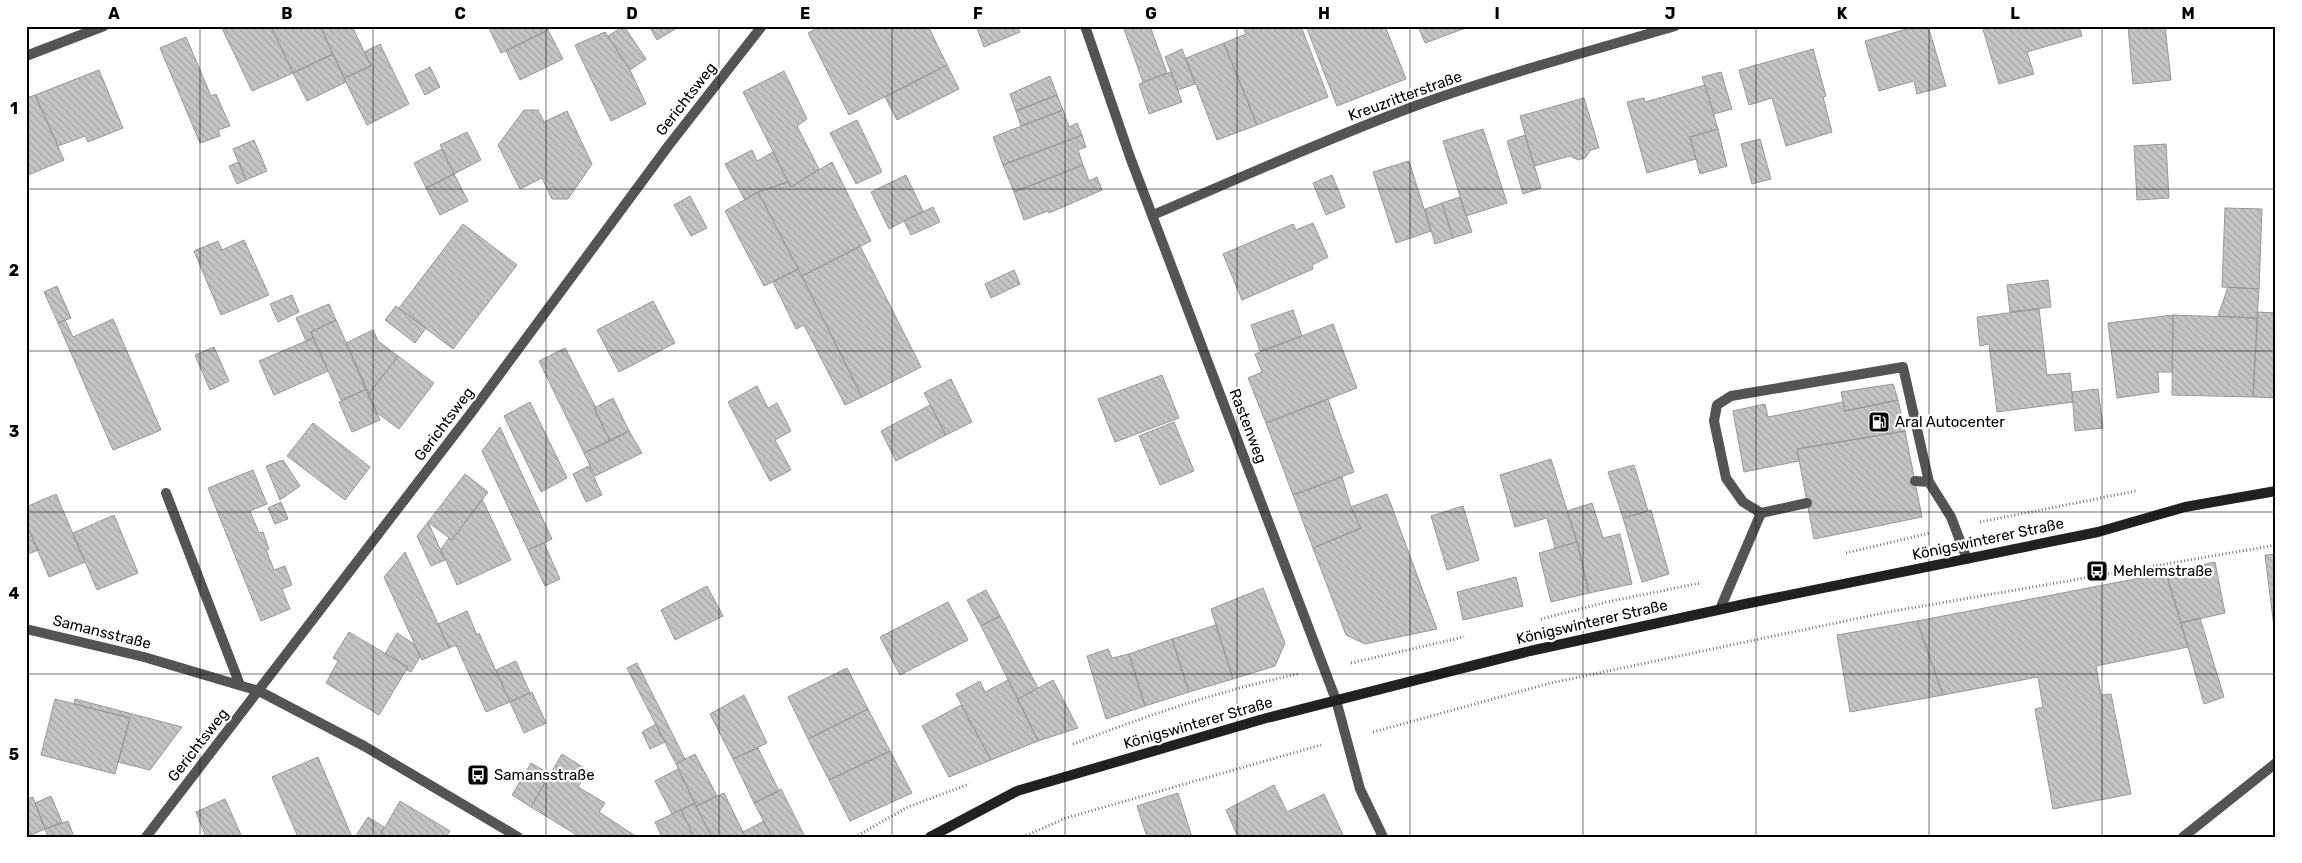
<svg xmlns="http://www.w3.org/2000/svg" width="2302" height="863" viewBox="0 0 2302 863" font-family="Rubik,sans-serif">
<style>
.building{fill:url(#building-back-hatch);stroke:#989898}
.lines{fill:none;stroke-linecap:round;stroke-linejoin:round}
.path{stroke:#767676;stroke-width:3;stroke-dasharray:1 2.5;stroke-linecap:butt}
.lane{stroke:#545454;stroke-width:10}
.street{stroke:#545454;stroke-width:10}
.secondary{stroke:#212121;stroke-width:10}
.grid{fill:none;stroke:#000;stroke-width:1;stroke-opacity:0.55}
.labels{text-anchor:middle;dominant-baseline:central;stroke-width:4.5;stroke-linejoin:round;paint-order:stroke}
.street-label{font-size:15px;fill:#000;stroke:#fff}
.poi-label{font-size:15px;fill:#000;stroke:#fff;text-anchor:start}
.neatline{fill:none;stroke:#000;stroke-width:2}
.grid-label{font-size:16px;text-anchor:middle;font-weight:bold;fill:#000}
</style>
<defs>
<pattern id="building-back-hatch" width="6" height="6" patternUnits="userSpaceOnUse" patternTransform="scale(1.25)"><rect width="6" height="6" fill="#c4c4c4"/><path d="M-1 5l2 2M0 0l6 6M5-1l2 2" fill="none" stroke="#a7a7a7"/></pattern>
</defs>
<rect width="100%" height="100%" fill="#fff"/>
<path class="building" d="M 221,26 L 271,26 L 293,73 L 252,91 Z
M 271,26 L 320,26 L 333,54 L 293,73 Z
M 320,26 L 352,26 L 371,66 L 344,78 Z
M 488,26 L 547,26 L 548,30 L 501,53 Z
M 624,26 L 646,59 L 630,70 L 608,36 Z
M 649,26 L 680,26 L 657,40 Z
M 821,26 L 928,26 L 947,65 L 849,115 L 808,33 Z
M 982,26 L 1017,26 L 1020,32 L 984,47 L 977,28 Z
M 1123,26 L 1150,26 L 1167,73 L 1143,82 Z
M 1243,26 L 1301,26 L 1328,97 L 1257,125 L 1224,43 L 1246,34 Z
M 1306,26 L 1385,26 L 1406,79 L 1337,106 Z
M 1418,26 L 1471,26 L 1425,43 Z
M 1917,26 L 1928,26 L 1946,86 L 1917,94 L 1914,81 L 1879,91 L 1865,41 Z
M 1982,26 L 2079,26 L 2082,36 L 2027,52 L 2034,74 L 1999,84 Z
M 2128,26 L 2165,26 L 2171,80 L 2133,84 Z
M 548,30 L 563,59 L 520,80 L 506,51 Z
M 605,32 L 630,70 L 646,104 L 611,121 L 575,45 Z
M 186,37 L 211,96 L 216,94 L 230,126 L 218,130 L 220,136 L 200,143 L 160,48 Z
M 1224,43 L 1257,125 L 1217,140 L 1186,58 Z
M 380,44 L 409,104 L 367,125 L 344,78 L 371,66 L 364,52 Z
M 1182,49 L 1195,84 L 1178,90 L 1165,57 Z
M 1813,49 L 1826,96 L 1823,97 L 1832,132 L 1786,146 L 1772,98 L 1749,105 L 1739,70 Z
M 333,54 L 346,82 L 307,101 L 293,73 Z
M 947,65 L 959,89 L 897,120 L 885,97 Z
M 430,67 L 440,87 L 425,95 L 415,75 Z
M 99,70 L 123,128 L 88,142 L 85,136 L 58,146 L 35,95 Z
M 784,71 L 807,119 L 797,126 L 819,169 L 791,187 L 743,92 Z
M 1171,72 L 1182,102 L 1149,114 L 1139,84 Z
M 1721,72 L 1732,109 L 1714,114 L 1702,77 Z
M 1050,76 L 1057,95 L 1016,111 L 1010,94 Z
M 1705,85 L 1718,129 L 1690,137 L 1696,159 L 1647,173 L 1627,102 L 1644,98 L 1645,102 Z
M 35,95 L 64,160 L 26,176 L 26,98 Z
M 1057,95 L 1063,110 L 1021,126 L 1016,111 Z
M 1584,98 L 1599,148 L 1591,150 L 1585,158 L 1578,160 L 1570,156 L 1534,166 L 1520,116 Z
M 524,110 L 538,110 L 544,122 L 567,111 L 592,164 L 568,199 L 552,199 L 542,178 L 520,189 L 498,145 Z
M 1063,110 L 1069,127 L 1077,123 L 1082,135 L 1003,165 L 993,137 Z
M 857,120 L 882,172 L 856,184 L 830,133 Z
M 1483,129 L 1507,203 L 1466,216 L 1443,141 Z
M 1718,129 L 1727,166 L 1700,174 L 1690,137 Z
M 467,132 L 481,160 L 454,174 L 440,145 Z
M 1082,135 L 1086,147 L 1078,150 L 1083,165 L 1014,192 L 1003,165 Z
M 1525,135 L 1541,188 L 1523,194 L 1507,141 Z
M 1760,139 L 1771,179 L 1752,184 L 1741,144 Z
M 254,140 L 267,171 L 246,180 L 233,149 Z
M 2166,144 L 2169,198 L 2137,200 L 2134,146 Z
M 442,149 L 454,174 L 426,188 L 414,163 Z
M 752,150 L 757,161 L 773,152 L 788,182 L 758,192 L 745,200 L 725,164 Z
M 1409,161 L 1431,231 L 1396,243 L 1373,172 Z
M 239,162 L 246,180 L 237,184 L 229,166 Z
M 832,162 L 871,241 L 802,276 L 758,192 L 788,182 L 791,187 Z
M 1083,165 L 1089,181 L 1097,177 L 1102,190 L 1049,213 L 1048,211 L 1024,220 L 1014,192 Z
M 454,174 L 468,201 L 440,215 L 426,188 Z
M 906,175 L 923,211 L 889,229 L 871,192 Z
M 1332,175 L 1345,207 L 1326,215 L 1313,183 Z
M 758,192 L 798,269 L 764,286 L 725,211 Z
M 690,196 L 707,228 L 691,236 L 674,205 Z
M 1460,197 L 1472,232 L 1453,238 L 1442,203 Z
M 1442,203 L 1453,238 L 1435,244 L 1425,209 Z
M 933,207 L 940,222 L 911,235 L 904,221 Z
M 2225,208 L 2262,209 L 2259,289 L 2222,287 Z
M 1313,223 L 1328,257 L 1312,265 L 1313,269 L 1242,300 L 1223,254 L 1293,224 L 1296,230 Z
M 463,224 L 517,265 L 453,349 L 399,308 Z
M 244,240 L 269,295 L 221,315 L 194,251 L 218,241 L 222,250 Z
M 860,246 L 921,367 L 862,397 L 802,276 Z
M 798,269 L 862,397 L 845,405 L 804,325 L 796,329 L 773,282 Z
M 1014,270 L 1020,284 L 991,298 L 985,284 Z
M 2048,280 L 2051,307 L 2010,312 L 2007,285 Z
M 57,286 L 71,318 L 58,323 L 44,292 Z
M 2228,287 L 2259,289 L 2257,318 L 2218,316 Z
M 292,295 L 299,312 L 278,322 L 270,304 Z
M 653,301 L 675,343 L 619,372 L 597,330 Z
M 329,304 L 336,320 L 311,332 L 313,338 L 306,341 L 296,318 Z
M 396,306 L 426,328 L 415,343 L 385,320 Z
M 2039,309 L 2047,375 L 2070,373 L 2073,402 L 1997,412 L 1989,344 L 1980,346 L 1977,317 Z
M 1293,310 L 1302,336 L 1260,351 L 1251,325 Z
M 2258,312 L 2276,313 L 2276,398 L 2253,397 Z
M 2173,315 L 2172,372 L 2158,372 L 2159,392 L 2117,398 L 2108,323 Z
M 2173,315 L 2257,318 L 2253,397 L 2172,395 Z
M 113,319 L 161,430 L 113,450 L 58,323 L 65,320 L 73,337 Z
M 336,320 L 367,389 L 341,400 L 311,332 Z
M 1333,324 L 1357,388 L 1266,423 L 1248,378 L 1262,372 L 1255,354 Z
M 373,330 L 378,341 L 398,356 L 368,395 L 346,343 Z
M 313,338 L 328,371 L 274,395 L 259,361 Z
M 214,347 L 229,381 L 210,390 L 195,355 Z
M 565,348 L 596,408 L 594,408 L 610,441 L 584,453 L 539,361 Z
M 398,356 L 434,383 L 399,429 L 376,412 L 368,395 Z
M 1162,375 L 1179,418 L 1115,442 L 1098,399 Z
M 951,379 L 972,422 L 946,435 L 924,393 Z
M 1893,384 L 1898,400 L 1845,411 L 1841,392 Z
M 757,386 L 768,408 L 777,403 L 791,431 L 775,440 L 791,470 L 770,481 L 728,402 Z
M 367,389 L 380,420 L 352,432 L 339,402 Z
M 2098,389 L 2103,428 L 2075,431 L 2072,392 Z
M 613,398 L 629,431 L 610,441 L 594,408 Z
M 1328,399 L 1354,472 L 1293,495 L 1266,423 Z
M 1898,400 L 1905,431 L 1797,449 L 1799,461 L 1744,472 L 1733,411 L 1765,404 L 1768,417 L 1843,402 L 1845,411 Z
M 530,402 L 567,478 L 541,492 L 504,416 Z
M 930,405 L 946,435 L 896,461 L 881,431 Z
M 1174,422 L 1194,471 L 1160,485 L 1139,436 Z
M 313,423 L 370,467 L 345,500 L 287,456 Z
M 500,427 L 552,539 L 528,550 L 482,451 Z
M 629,431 L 642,453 L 595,476 L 584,453 Z
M 1905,431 L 1922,517 L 1814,539 L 1797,449 Z
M 1551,459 L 1577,542 L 1555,548 L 1547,518 L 1515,527 L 1500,475 Z
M 283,460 L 300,486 L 280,500 L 266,466 Z
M 1634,465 L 1648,511 L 1623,518 L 1608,472 Z
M 589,466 L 602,495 L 586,502 L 573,474 Z
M 253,470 L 267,504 L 250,511 L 259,533 L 263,532 L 269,549 L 266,550 L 274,570 L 285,566 L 292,585 L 282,589 L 290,609 L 261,621 L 208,488 Z
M 465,474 L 488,492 L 452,540 L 428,522 Z
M 1342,477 L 1351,507 L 1361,528 L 1313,548 L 1293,495 Z
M 56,494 L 85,562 L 49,577 L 26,523 L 26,507 Z
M 1387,494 L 1437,629 L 1365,644 L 1346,635 L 1313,548 L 1361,528 L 1351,507 Z
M 482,499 L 511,560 L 457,585 L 441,549 L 449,538 L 452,540 Z
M 281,502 L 288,519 L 275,524 L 268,508 Z
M 1592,503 L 1603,538 L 1620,534 L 1632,584 L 1589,593 L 1577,542 L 1567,511 Z
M 1463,506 L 1479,560 L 1447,570 L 1431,516 Z
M 1651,510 L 1669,574 L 1642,582 L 1623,518 Z
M 114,515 L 138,573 L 97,590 L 73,533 Z
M 428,522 L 445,560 L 431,566 L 417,536 Z
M 26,523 L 38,550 L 26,555 Z
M 1577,542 L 1589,593 L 1551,602 L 1539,553 Z
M 544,543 L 560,579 L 545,586 L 528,550 Z
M 405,552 L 449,648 L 422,660 L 384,577 Z
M 2276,554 L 2276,627 L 2274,627 L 2265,555 Z
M 2215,562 L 2225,613 L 2181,623 L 2166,573 Z
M 2166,573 L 2188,647 L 2096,666 L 2101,695 L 2111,694 L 2131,794 L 2053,809 L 2035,709 L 2043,707 L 2038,677 L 1943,695 L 1917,621 Z
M 1516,577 L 1523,606 L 1463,620 L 1457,592 Z
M 707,586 L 723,616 L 675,640 L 661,610 Z
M 1263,588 L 1285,643 L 1275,666 L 1233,679 L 1211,609 Z
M 986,590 L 1000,616 L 981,626 L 967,600 Z
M 948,602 L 968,640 L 900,675 L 880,637 Z
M 467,611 L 477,635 L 479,633 L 510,702 L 486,712 L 456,645 L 449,648 L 438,624 Z
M 1000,616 L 1038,688 L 1018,699 L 981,626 Z
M 2200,618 L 2224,697 L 2204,704 L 2181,623 Z
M 1917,621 L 1943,695 L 1850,712 L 1837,635 Z
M 1216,625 L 1233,679 L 1189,692 L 1172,639 Z
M 349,632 L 408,667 L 379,715 L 326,683 L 338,661 L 333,658 Z
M 397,633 L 414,644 L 420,657 L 411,672 L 407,670 L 408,667 L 385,654 Z
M 1172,639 L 1189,692 L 1145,706 L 1129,654 Z
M 1108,649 L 1112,658 L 1129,654 L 1145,706 L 1106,719 L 1087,656 Z
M 516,661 L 530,693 L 510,702 L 496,670 Z
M 637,663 L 685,759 L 676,764 L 627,668 Z
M 847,668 L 868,709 L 808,739 L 788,697 Z
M 1008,680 L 1038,741 L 991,760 L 956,694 L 980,681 L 985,692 Z
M 1053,680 L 1078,728 L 1038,741 L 1018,699 Z
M 532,692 L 546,723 L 524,733 L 510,702 Z
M 744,695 L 767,743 L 733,759 L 710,714 Z
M 55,699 L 130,718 L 115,774 L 41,755 Z
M 75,699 L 182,727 L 150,770 L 118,762 L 130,718 L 74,704 Z
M 961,705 L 991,760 L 949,777 L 922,726 Z
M 868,709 L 890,751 L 829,780 L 808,739 Z
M 656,724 L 665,742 L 650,749 L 642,732 Z
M 758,748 L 779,791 L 754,803 L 733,759 Z
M 890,751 L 912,793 L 850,821 L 829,780 Z
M 562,754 L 589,771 L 578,787 L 605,803 L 599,812 L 637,837 L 580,837 L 531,807 Z
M 695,754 L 717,796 L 696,806 L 676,764 Z
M 318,757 L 352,837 L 298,837 L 272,777 Z
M 531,763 L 550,774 L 531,807 L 512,795 Z
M 678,769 L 695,803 L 672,814 L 655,781 Z
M 1274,785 L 1287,812 L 1324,794 L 1344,837 L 1238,837 L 1226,810 Z
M 781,789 L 805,837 L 772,837 L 754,803 Z
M 724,793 L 743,832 L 745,837 L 712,837 L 696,806 Z
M 1178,793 L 1192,837 L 1147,837 L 1137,806 Z
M 51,796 L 62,822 L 45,829 L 35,803 Z
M 33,797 L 45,829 L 26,837 L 26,799 Z
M 225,799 L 242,837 L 206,837 L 196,812 Z
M 400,801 L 450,831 L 446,837 L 386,837 L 381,834 Z
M 695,803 L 696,806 L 712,837 L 694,837 L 681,810 Z
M 681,810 L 694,837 L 662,837 L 655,822 Z
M 368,817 L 384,827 L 381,834 L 383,837 L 355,837 Z
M 68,821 L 74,837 L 48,837 L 45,829 Z
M 764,821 L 772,837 L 745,837 L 743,832 Z"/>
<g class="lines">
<path class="path" d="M 1980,522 L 2136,491
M 1846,553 L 1930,533
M 1541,619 L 1607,602 L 1700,583
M 1351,663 L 1464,637
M 1373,732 L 1551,683 L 1888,612 L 2276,545
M 1073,744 C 1146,716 1221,690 1298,674
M 855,837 L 908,807 L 969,784
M 1023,837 L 1066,818 L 1321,745"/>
<path class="lane" d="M 1915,481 L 1929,482 L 1951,517 L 1967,559
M 166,493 L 240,685
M 1761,513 L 1743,502 L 1726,478 L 1714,421 L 1717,405 L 1731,396 L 1903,367 L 1929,482
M 1720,609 L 1761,513 L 1807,503
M 2183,837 L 2276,763"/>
<path class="street" d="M 1085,26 L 1130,157 L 1336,700 L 1360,789 L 1383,837
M 26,56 L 104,26
M 1153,215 C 1240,178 1326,139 1415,106 C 1499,75 1588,52 1675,26
M 26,629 L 144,657 L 259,691 L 364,746 L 518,837
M 146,837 L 471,413 L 669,145 L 762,26"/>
<path class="secondary" d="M 930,837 L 1017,791 L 1263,719 L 1530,651 L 1745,604 L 2098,532 L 2185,507 L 2276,491"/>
</g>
<path class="grid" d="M 200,26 L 200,837M 373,26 L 373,837M 546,26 L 546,837M 719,26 L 719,837M 892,26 L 892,837M 1065,26 L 1065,837M 1237,26 L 1237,837M 1410,26 L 1410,837M 1583,26 L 1583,837M 1756,26 L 1756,837M 1929,26 L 1929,837M 2102,26 L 2102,837M 26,189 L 2276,189M 26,351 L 2276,351M 26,512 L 2276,512M 26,674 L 2276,674"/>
<defs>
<g id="fuel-square" transform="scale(1.125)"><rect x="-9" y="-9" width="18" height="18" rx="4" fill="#000" stroke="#fff"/><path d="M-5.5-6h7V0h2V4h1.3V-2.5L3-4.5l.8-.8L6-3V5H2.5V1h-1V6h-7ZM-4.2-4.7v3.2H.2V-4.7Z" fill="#fff"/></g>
<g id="bus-square" transform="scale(1.125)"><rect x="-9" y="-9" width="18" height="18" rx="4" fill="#000" stroke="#fff"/><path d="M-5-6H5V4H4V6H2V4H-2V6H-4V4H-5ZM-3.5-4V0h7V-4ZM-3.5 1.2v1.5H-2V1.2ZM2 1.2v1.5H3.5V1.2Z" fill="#fff"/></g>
</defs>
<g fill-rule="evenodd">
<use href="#fuel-square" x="1879" y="422"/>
<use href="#bus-square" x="2097" y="571"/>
<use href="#bus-square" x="478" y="775"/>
</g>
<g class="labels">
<g class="street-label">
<text transform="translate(1405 96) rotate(-20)">Kreuzritterstraße</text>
<text transform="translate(686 99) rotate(-52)">Gerichtsweg</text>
<text transform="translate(444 424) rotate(-53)">Gerichtsweg</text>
<text transform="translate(1248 426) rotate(69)">Rastenweg</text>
<text transform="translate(1988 539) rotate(-12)">Königswinterer Straße</text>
<text transform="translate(1592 622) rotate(-13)">Königswinterer Straße</text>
<text transform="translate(102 632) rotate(14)">Samansstraße</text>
<text transform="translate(1198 723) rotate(-16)">Königswinterer Straße</text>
<text transform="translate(198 745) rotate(-52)">Gerichtsweg</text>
</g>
<g class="poi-label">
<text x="1895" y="422">Aral Autocenter</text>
<text x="2113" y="571">Mehlemstraße</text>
<text x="494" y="775">Samansstraße</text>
</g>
</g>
<rect width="2302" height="863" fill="none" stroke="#ffffff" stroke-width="55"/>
<rect x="28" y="28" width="2246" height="808" class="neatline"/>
<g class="grid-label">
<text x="114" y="19">A</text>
<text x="287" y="19">B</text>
<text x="460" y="19">C</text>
<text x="632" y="19">D</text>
<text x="805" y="19">E</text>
<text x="978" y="19">F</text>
<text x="1151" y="19">G</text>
<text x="1324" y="19">H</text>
<text x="1497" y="19">I</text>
<text x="1670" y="19">J</text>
<text x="1842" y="19">K</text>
<text x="2015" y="19">L</text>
<text x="2188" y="19">M</text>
<text x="14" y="114">1</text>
<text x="14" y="276">2</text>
<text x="14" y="437">3</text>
<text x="14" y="599">4</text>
<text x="14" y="760">5</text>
</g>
</svg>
